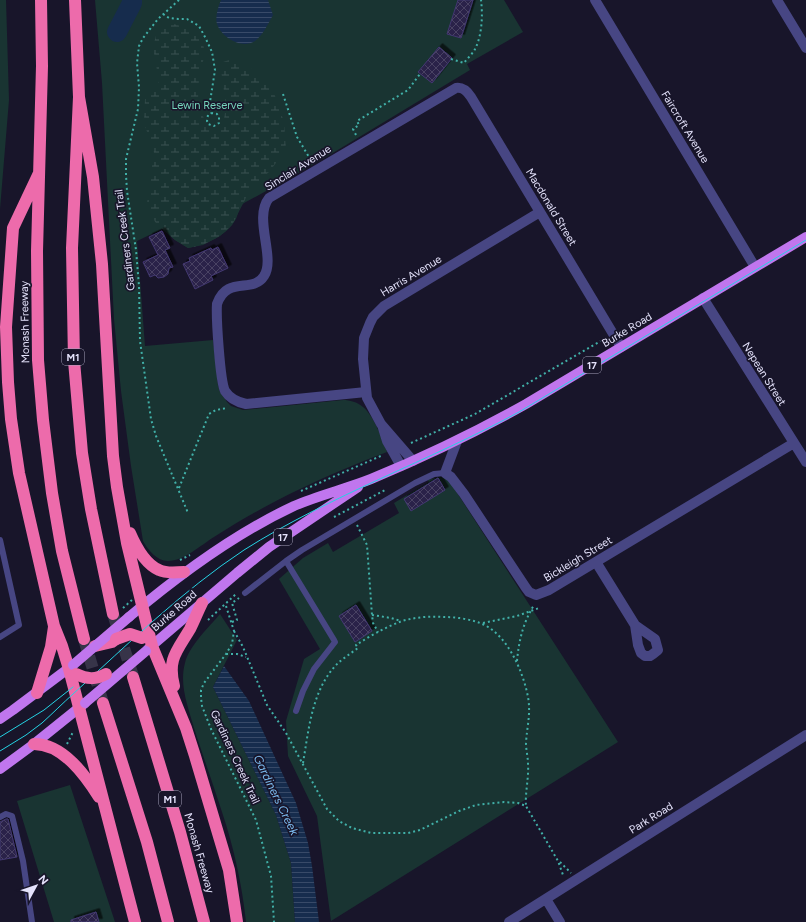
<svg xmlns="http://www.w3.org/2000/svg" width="806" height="922" viewBox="0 0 806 922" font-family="Figtree,sans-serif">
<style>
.green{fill:#193432}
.wetland{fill:url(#wetland-marsh)}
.water{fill:url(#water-rules)}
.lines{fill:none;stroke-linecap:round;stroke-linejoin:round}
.river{stroke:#162c4d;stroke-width:20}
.building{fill:url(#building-cross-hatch);stroke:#433872;filter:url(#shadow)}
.motorway-tunnel{stroke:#373449;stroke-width:12;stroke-dasharray:12 6;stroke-linecap:butt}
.path{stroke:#41b0a8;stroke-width:2;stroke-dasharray:2 3;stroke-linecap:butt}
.service{stroke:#474683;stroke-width:6}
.minor{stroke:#474683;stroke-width:10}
.primary{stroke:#c076ee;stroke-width:10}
.motorway{stroke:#ed6bab;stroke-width:12}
.tram{stroke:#25d3e4;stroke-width:1}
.path-bridge{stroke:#41b0a8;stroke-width:2;stroke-dasharray:2 3;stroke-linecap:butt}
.primary-bridge{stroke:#c076ee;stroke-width:10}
.motorway-bridge{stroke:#ed6bab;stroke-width:12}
.labels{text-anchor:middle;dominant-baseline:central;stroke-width:3.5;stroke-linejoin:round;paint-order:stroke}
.shield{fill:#18152a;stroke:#a7a4bc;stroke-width:1}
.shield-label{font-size:10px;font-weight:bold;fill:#e4e2fb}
.park-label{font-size:11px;fill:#75d4bb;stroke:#18152a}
.street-label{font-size:11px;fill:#e4e2fb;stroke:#18152a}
.water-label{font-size:12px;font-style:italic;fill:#7cbbef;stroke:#18152a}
</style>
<defs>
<pattern id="wetland-marsh" width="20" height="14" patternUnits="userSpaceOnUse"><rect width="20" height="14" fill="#193432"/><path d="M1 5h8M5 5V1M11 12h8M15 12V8" fill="none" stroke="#3a5151"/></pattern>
<pattern id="water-rules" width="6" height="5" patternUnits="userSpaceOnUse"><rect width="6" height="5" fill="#162c4d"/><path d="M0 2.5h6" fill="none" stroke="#384a68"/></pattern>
<pattern id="building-cross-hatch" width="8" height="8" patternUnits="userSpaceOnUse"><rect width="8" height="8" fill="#2a2349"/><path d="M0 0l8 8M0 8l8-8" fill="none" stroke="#494364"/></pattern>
<filter id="shadow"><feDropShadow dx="3.5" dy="-3.5" stdDeviation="0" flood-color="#0009"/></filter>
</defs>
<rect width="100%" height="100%" fill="#18152a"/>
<path class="green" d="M 0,0 L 6,0 L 9,100 L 0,209 Z
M 95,0 L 504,0 L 523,32 L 467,64 L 470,70 C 395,115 321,162 244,203 C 240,205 238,214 236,219 C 226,236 208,244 188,248 L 175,240 L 162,229 L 137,241 L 145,346 L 213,340 L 218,385 L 220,392 L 227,402 L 231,406 L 243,410 L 343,400 C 350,400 357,402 363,407 C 374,416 383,440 387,452 C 326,475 268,502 214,537 C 201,545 184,561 168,561 C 157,561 148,550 143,541 L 131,466 L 121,391 L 114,319 L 102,83 Z
M 439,477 L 446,478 L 452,485 L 618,742 L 331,921 L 317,816 L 288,756 L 286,721 L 304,659 L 320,649 L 279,579 L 303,558 L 328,543 L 333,552 L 399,513 L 394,503 L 429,482 L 428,480 Z
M 220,614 L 237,640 L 213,687 L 276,815 L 291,863 L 295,922 L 246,922 C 242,885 234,848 222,812 C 213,784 203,756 194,728 C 188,707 179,685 185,663 C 189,646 209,627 220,614 Z
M 70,785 L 115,922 L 54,922 L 17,801 Z"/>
<path class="wetland" d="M 174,24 L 191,29 L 203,44 L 205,53 L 199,78 L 198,99 L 206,126 L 213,131 L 223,127 L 226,105 L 220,63 L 235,58 L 256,72 L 275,96 L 284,122 L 286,150 L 269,172 L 251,188 L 232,225 L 220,236 L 203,245 L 188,248 L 175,240 L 156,223 L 150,214 L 147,203 L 154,152 L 144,123 L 145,99 L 159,82 L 153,47 L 158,28 Z"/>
<path class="water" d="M 221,0 L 268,0 L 273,15 C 268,24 263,35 255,41 C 242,50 221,37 217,24 C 215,17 218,7 221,0 Z
M 224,666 L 249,701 L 296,803 L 308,843 L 312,866 L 319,922 L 295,922 L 291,863 L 276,815 L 213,687 Z"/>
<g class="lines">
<path class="river" d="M 117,32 L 132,3 L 132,0"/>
</g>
<path class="building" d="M 458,0 L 473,0 L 461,38 L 447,34 Z
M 439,47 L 452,58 L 432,83 L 418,72 Z
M 162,231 L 170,248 L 165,250 L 173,267 L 169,268 L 168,274 L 164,277 L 158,278 L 155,275 L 150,277 L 143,262 L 158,255 L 149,237 Z
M 218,247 L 228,268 L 211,276 L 213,280 L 195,289 L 183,264 L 190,261 L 189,258 L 211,248 L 212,250 Z
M 438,478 L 445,490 L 411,511 L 404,499 Z
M 356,605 L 372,631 L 355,642 L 339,616 Z
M 6,819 L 8,819 L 17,857 L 0,860 L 0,822 Z
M 96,912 L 99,922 L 71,922 L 71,920 Z"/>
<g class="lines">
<path class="motorway-tunnel" d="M 113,614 L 133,676
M 84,639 L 103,703"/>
<path class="path" d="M 179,0 L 158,19 L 143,38 L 139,46 L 137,63 L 139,87 L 138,109 L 126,159 L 126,175 L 127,191 L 136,250 L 139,286 L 140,341 L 151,419 L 156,436 L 188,513
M 163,14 L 169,18 L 178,19 L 187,19 L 199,26 L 205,37 L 212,52 L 215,70 L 210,102 L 211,113 L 217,114 L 219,117 L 219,123 L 214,126 L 208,124 L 207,121 L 208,115 L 211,113
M 451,59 L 464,63 C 467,59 471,55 474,51 C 482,37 483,16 481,0
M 283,94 L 297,137 L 312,162
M 356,135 L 353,129 L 359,125 L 357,121 L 408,90 L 420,74
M 411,443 L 475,414 L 604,339
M 179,488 L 209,414 L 216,410 L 227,408
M 301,491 L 383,455
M 334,517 L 387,489
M 357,525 L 367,545 L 372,615 L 373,623 L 378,632
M 180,560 L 190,555
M 226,606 L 234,631 L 232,644 L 226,654 L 204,683 L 201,690 L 201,698 L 202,706 L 211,729 L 256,820 L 271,876 L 274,922
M 372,615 L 391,618 L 401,621
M 208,620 L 237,593
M 232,622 L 237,620 L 232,603 L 239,598
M 483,623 L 517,616 L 539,608
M 234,631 L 243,647 L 267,705 L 286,733 L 327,809 L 339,821 L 352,828 L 371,833 L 408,833 L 420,830 L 459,811 L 476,805 L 504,802 L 518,803 L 526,806 L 558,861 L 563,875
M 226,654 L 237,654 L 246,657
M 517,661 C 519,640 523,623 534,605
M 67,744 L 73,732
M 303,763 C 309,728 312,689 338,663 C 344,658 351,653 358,648 L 356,645 C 370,636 386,627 402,621 C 416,617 430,616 444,617 C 456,617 469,619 480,623 C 507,633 523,671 528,697 C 531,714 527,726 526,743 C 526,750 528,757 528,764 C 529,778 525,792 526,806
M 560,862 L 571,873"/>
<path class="service" d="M 0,540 L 19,625 L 0,637
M 286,561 L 334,640 L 335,642 L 314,669 L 303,691 L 296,711
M 245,593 L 286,561 L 302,550 L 415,483 L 434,474 L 445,473
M 0,817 L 6,814 L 12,816 L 23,861 L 32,922"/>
<path class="minor" d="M 595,0 L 755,267
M 777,0 L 806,48
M 703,298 L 806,462
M 366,392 L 246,404 C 237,402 230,399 225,391 C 220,381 216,317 217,304 C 227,275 253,294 264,276 C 276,258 253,218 269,198 L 456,88 C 463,87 467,91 471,97 L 621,347
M 383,428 L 387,441 L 401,466
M 457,441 L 445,473 L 451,477 L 464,494 L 526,588 L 529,592 L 536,595 L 549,590 L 794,443
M 413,461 L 381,424 L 367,398 L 363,359 L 364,338 L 370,323 L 373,317 L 384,306 L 540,212
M 596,562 L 635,625 L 638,645 L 641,653 L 645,656 L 650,656 L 653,654 L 658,650 L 655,639 L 635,625
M 546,899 L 560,922
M 509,922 L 806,735"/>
<path class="primary" d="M 129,617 C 180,574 234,534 294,506 C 319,495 346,489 371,479 C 424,457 476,432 526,404 L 806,237
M 148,649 L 237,573 L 269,547 L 358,487
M 0,719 L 13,710 L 73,665
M 0,769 L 34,744 L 85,703"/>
<path class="motorway" d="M 41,0 L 42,66 L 37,251 L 38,360 L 43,420 L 52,493 L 62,551 L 84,639
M 75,0 L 79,97 L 72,248 L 74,361 L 82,453 L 91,509 L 113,614
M 79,97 L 93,177 L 102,264 L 113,456 L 117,487 L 127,543 L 152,646 L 186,728 L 195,756 L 229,870 L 237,922
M 39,173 L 13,228 L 6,327 L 8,382 L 11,419 L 19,473 L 54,626 L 62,646 L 69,669 L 135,922
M 130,533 C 136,547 145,564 159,570 C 167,574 176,572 184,572
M 95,646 L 112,642 L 116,639
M 133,677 L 180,832 L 204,922
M 174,686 C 167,659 177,651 190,629 C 194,621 198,611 202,603
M 37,693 L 51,647 L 54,627
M 103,703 L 147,842 L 168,922
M 34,744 C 63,744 85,775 99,797"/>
<path class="tram" d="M 0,737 L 44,710 L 73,687
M 0,751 L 26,735 L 42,723 C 53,713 63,703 73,694 C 128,644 182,591 244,550 C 331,495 429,461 519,412 L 806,240"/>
<path class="path-bridge" d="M 123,608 L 132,600"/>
<path class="primary-bridge" d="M 73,665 L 129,617
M 85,703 L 146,651"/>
<path class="motorway-bridge" d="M 116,639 L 130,634 L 142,638
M 76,674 C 87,679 95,680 106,674"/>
</g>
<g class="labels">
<g class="shield">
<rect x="62" y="349" width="22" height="16" rx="3"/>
<rect x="583" y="357" width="18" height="16" rx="3"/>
<rect x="274" y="529" width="18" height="16" rx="3"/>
<rect x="159" y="791" width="22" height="16" rx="3"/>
</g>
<g class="shield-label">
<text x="73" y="357">M1</text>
<text x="592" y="365">17</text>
<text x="283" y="537">17</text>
<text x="170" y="799">M1</text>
</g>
<g class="park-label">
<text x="207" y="105">Lewin Reserve</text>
</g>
<g class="street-label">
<text transform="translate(685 127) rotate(59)">Faircroft Avenue</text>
<text transform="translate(298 168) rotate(-32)">Sinclair Avenue</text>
<text transform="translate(551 207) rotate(59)">Macdonald Street</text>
<text transform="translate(125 240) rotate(-97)">Gardiners Creek Trail</text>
<text transform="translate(411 276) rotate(-31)">Harris Avenue</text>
<text transform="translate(25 322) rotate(-91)">Monash Freeway</text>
<text transform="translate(627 330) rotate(-31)">Burke Road</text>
<text transform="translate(764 374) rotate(58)">Nepean Street</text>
<text transform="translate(578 559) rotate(-31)">Bickleigh Street</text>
<text transform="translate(174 611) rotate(-41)">Burke Road</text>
<text transform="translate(235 757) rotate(65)">Gardiners Creek Trail</text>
<text transform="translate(651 818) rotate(-32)">Park Road</text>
<text transform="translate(199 853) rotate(74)">Monash Freeway</text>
</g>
<g class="water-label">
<text transform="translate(276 795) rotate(64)">Gardiners Creek</text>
</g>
</g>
<g transform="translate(36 886) rotate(50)" stroke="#18152a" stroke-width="3" paint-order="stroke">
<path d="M0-3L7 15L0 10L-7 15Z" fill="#e4e2fb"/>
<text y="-6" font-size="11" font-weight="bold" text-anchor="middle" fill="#e4e2fb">N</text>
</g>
</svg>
